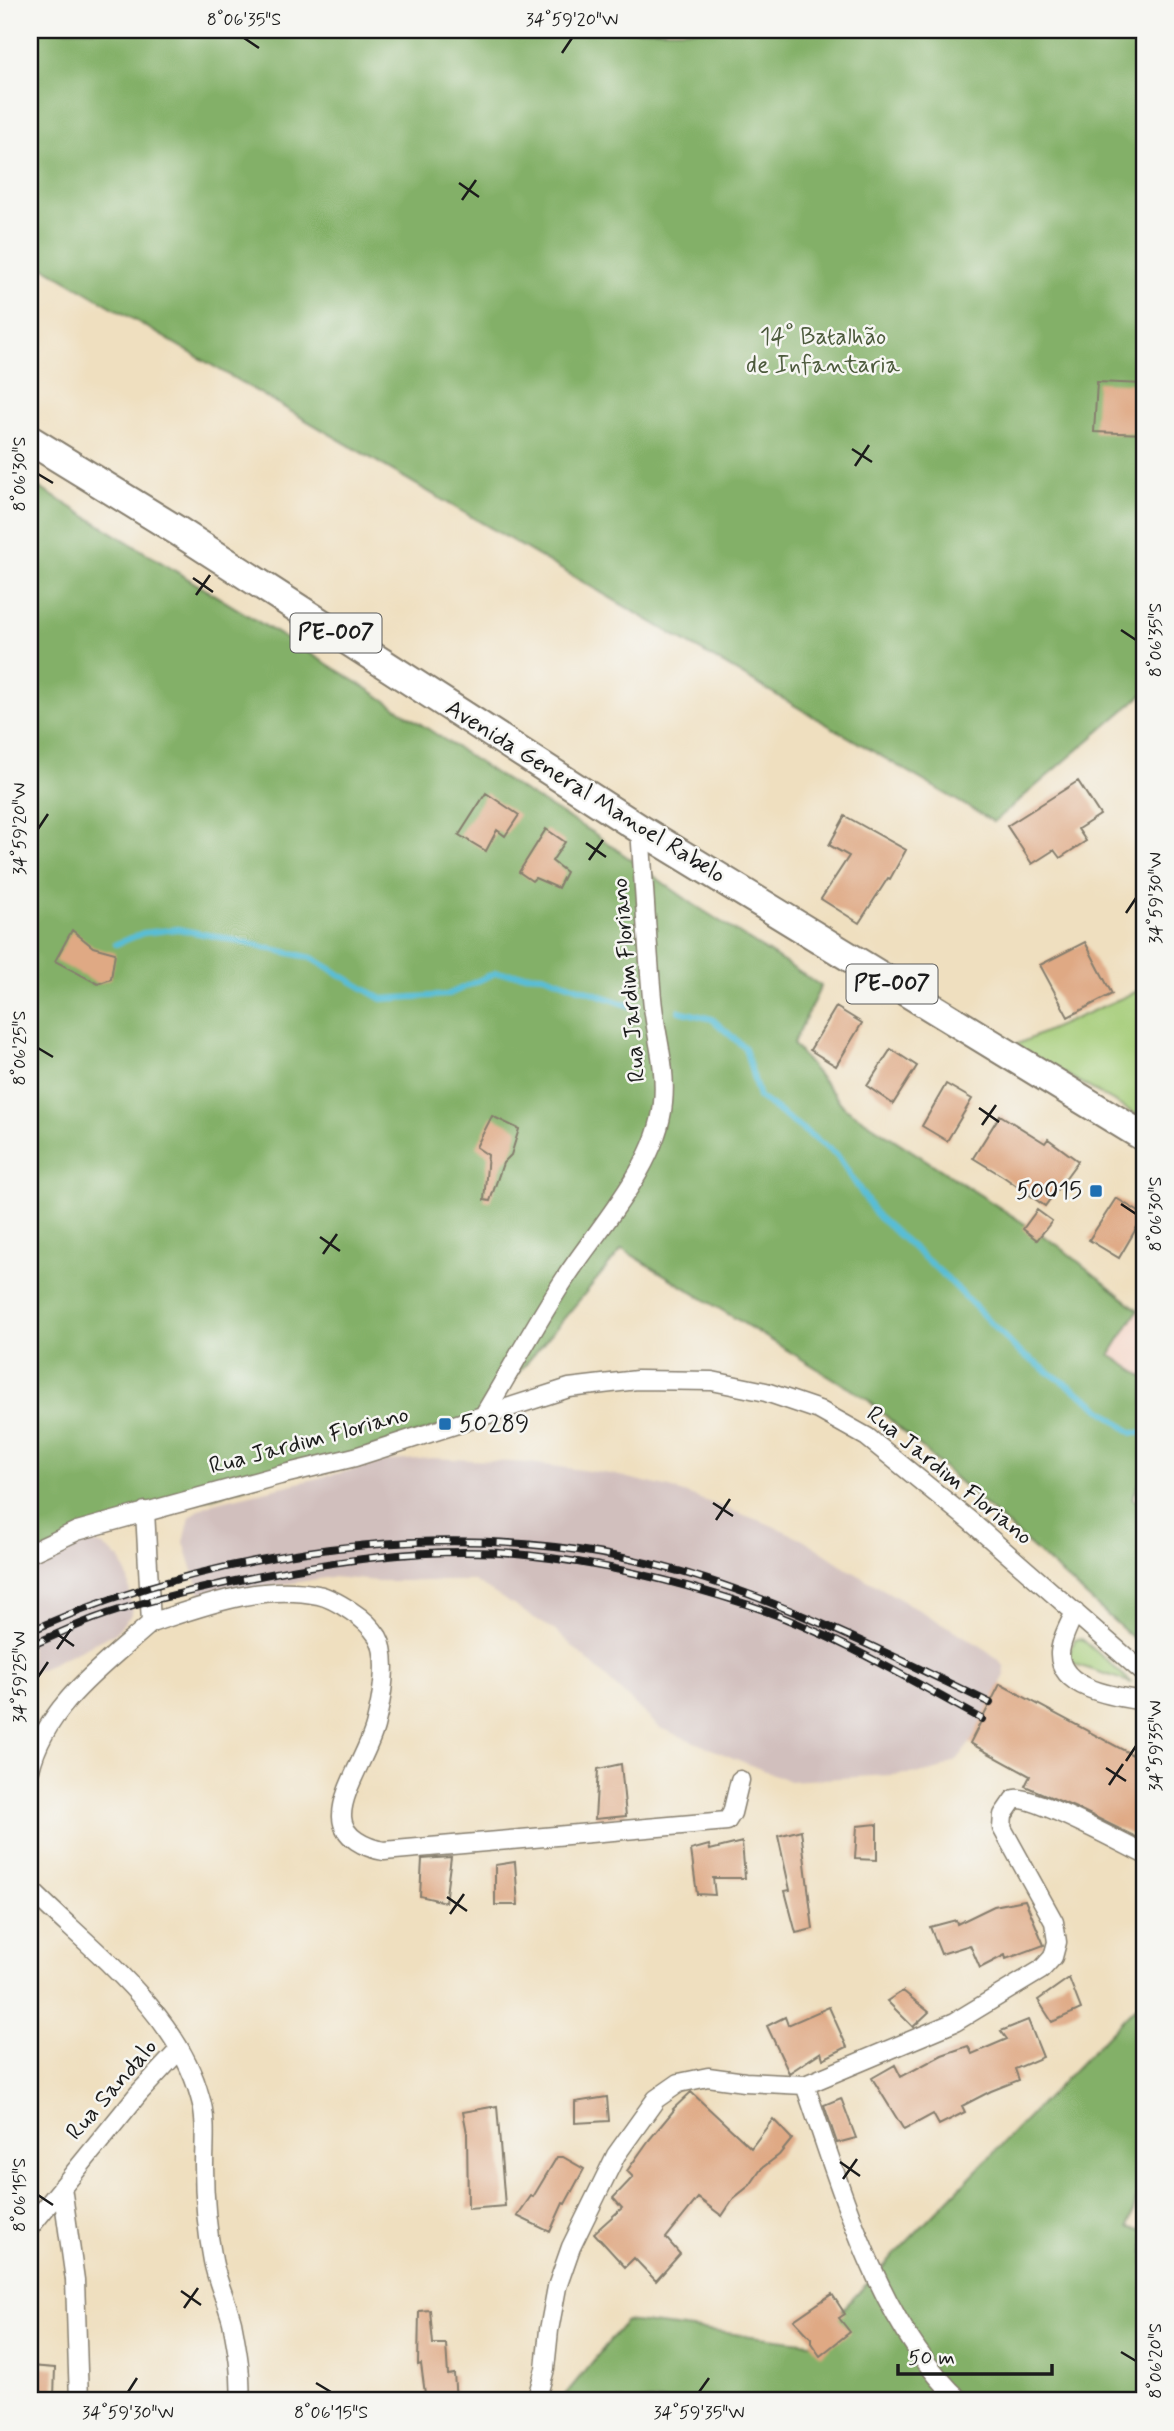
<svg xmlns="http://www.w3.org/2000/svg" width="1174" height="2431" viewBox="0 0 1174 2431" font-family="Mynerve,sans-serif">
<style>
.built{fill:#f5d2c2}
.industrial{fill:#d1bfbd}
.green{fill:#a4cc77;stroke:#60744a;stroke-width:2}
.forest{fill:#83b068;stroke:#506642;stroke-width:2}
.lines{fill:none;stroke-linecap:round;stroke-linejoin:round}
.stream{stroke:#58bdd6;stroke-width:6}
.building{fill:#dfa984}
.street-casing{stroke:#867e6e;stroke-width:21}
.primary-casing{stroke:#867e6e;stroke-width:32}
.street{stroke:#fff;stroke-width:18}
.primary{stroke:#fff;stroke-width:28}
.rail-casing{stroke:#1c1c1c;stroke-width:8}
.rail{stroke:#f6f6f2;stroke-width:5;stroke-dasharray:16;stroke-linecap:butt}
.ticks{fill:none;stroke:#1c1c1c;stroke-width:2.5}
.poi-dot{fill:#1f6fb2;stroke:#f6f6f2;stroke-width:2.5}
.labels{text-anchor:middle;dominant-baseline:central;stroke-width:5;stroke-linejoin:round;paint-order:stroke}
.shield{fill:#f6f6f2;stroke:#5d5d5c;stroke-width:2}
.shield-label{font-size:23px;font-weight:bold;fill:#1c1c1c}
.park-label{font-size:24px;fill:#4c5a3c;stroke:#f6f6f2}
.street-label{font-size:24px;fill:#1c1c1c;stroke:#f6f6f2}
.poi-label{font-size:24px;fill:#1c1c1c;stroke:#f6f6f2;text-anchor:end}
.neatline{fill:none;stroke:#1c1c1c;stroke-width:2.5}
.ticks-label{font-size:18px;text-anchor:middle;fill:#1c1c1c}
</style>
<rect width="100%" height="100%" fill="#f6f6f2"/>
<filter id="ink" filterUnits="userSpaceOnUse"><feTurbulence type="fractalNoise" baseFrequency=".0143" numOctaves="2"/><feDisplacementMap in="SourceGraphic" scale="14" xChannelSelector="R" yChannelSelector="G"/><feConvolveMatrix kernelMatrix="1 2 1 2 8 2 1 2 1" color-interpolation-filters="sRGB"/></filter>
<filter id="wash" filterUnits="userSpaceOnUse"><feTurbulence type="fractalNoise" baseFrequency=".00686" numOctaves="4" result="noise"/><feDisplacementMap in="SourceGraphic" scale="28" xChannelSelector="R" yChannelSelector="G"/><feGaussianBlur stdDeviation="1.57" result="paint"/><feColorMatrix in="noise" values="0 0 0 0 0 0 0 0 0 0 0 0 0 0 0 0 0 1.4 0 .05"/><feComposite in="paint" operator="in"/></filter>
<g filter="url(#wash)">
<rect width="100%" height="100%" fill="#efdfbf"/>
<path class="built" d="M 1144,1301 L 1144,1377 L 1110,1356 Z"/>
<path class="industrial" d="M 433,1458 L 530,1463 L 611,1474 L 670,1488 L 766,1523 L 803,1539 L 848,1569 L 981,1646 L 998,1659 L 1004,1666 L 1005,1675 L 970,1743 L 958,1759 L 940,1769 L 924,1773 L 790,1781 L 660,1728 L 557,1632 L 474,1581 L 378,1581 L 331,1577 L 201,1597 L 184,1542 L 190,1517 L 200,1509 L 213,1503 L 390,1461 Z
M 92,1542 L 103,1546 L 120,1559 L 128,1578 L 132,1614 L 115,1633 L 30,1674 L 30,1565 L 79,1543 Z"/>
<path class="green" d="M 1140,990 L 1144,997 L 1144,1119 L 1015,1045 Z
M 1082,1639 L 1132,1683 L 1074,1664 L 1069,1655 L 1075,1640 Z"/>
<path class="forest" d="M 30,30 L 1144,30 L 1144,693 L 994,822 L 30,259 Z
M 30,482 L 368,689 L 502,778 L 595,834 L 693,904 L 821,986 L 793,1044 L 844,1107 L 1059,1246 L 1138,1310 L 1110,1355 L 1144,1377 L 1144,1474 L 1132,1498 L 1144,1507 L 1144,1648 L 867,1399 L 622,1249 L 485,1413 L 30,1554 Z
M 1144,1998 L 1144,2168 L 1129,2228 L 1144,2230 L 1144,2401 L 560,2401 L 626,2321 L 811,2343 L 896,2253 Z"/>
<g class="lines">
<path class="stream" d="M 116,944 L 143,933 L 178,929 L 219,937 L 312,958 L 382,999 L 447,995 L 495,973 L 543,975 L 630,1006
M 679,1011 L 712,1019 L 745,1048 L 759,1097 L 837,1155 L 877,1216 L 946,1277 L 1018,1351 L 1088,1399 L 1132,1433 L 1144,1433"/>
</g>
<g id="blocks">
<path class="building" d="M 1097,382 L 1144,384 L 1144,434 L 1094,432 Z
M 1078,781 L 1100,815 L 1078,829 L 1086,841 L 1060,858 L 1054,850 L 1032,864 L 1007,826 Z
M 486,793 L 519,815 L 505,836 L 497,830 L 486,851 L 459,835 Z
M 845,816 L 906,850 L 890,879 L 888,878 L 859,923 L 821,899 L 849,856 L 829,845 Z
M 546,829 L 565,842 L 552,861 L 566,872 L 558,888 L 535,878 L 532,881 L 519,872 Z
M 72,930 L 93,947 L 115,953 L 111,979 L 98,984 L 55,961 Z
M 1085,942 L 1112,994 L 1068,1017 L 1040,965 Z
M 836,1007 L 862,1023 L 836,1066 L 810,1050 Z
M 891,1049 L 917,1066 L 893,1104 L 867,1086 Z
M 946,1084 L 972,1099 L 947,1141 L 922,1126 Z
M 1000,1115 L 1045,1143 L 1048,1139 L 1078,1161 L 1045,1206 L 1004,1177 L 973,1158 Z
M 492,1116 L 519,1129 L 511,1155 L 503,1163 L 490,1201 L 484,1200 L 488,1155 L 476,1147 Z
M 1116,1198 L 1144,1215 L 1119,1258 L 1089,1240 Z
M 1037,1210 L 1052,1221 L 1037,1240 L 1023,1229 Z
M 1000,1684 L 1144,1761 L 1144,1841 L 1083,1811 L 1025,1786 L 1030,1776 L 970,1743 Z
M 621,1764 L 626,1816 L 595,1819 L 598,1769 Z
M 877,1824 L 877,1860 L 855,1859 L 857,1826 Z
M 801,1830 L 813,1929 L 796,1933 L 785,1891 L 790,1890 L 778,1836 Z
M 742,1842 L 745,1878 L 713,1878 L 715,1895 L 697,1894 L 691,1850 L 709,1845 L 710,1850 Z
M 451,1857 L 445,1902 L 420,1896 L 422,1859 Z
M 515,1862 L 518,1905 L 495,1905 L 495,1865 Z
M 1025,1900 L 1044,1945 L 1006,1959 L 1005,1955 L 980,1968 L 970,1945 L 941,1954 L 930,1927 L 956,1920 L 957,1924 L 994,1906 Z
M 1069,1978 L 1081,2009 L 1052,2022 L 1038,2000 Z
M 903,1991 L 929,2012 L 913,2027 L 887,2001 Z
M 829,2007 L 847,2047 L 823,2059 L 821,2052 L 789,2073 L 767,2026 L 785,2017 L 788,2025 Z
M 1028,2020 L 1043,2057 L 1015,2069 L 1019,2080 L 991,2091 L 962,2106 L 965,2112 L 939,2125 L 933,2114 L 904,2130 L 872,2078 L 895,2065 L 901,2077 L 942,2055 L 968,2046 L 972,2054 L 1007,2039 L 1001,2031 Z
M 691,2092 L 751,2148 L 773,2119 L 792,2139 L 779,2155 L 762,2168 L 750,2185 L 734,2198 L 722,2216 L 698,2198 L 666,2238 L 680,2254 L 656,2281 L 634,2258 L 625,2267 L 594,2233 L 622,2208 L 613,2198 L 633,2177 L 627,2171 L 649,2140 L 674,2110 L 673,2109 Z
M 607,2097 L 609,2121 L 575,2123 L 575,2102 Z
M 841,2098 L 856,2138 L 837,2143 L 824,2105 Z
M 497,2106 L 505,2206 L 468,2209 L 467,2133 L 463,2112 Z
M 557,2157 L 563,2157 L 584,2169 L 565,2204 L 563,2203 L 550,2232 L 517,2216 L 531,2196 L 533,2197 Z
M 832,2294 L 845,2314 L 839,2318 L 850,2332 L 820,2356 L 811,2343 L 811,2338 L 794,2320 Z
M 430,2310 L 433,2344 L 446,2344 L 448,2375 L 454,2374 L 456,2400 L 426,2401 L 421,2364 L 418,2365 L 419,2311 Z
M 30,2366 L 55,2368 L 54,2397 L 30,2397 Z"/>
</g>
</g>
<g filter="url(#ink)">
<use href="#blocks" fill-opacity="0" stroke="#867e6e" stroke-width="2"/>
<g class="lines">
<g class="street-casing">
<path id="street" d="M 485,1413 C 512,1368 537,1321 566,1277 C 599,1227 658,1164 663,1103 C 667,1066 655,1034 652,998 C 647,942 644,885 640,829
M 30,1553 L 77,1531 L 280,1475 L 355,1457 L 569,1388 L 637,1380 L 712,1381 L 766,1392 L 819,1410 L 867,1437 L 969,1520 L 1144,1673
M 1075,1612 C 1069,1625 1061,1639 1060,1653 C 1059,1690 1118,1697 1144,1701
M 151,1623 C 203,1606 262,1583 318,1595 C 329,1597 342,1605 351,1611 C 362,1618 371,1626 378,1637 C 390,1658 381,1703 375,1726 C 368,1753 341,1791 342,1817 C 343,1838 366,1848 384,1851 L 727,1821 L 732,1813 L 740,1780
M 30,1770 C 45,1706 104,1665 151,1623 L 145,1511
M 30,1889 C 90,1949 177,2011 200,2097 C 207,2119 204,2143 204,2166 C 204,2197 207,2230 213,2261 C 217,2282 227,2302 232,2322 C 237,2348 242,2375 240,2401
M 805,2085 C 841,2188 879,2326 961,2401
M 62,2187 L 75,2280 L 79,2401
M 30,2227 L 139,2093 L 179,2050
M 536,2401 L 545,2369 L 549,2330 L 557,2287 L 571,2247 L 616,2155 L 656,2099 L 679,2083 L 708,2077 L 745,2082 L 805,2085 L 955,2022 L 1041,1970 L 1053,1957 L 1057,1942 L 1054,1922 L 1002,1828 L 1003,1815 L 1014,1799 C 1035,1795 1121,1843 1144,1854"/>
</g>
<g class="primary-casing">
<path id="primary" d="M 30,440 L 178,531 L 640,829 L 1144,1137"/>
</g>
<use href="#street" class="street"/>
<use href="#primary" class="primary"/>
<g class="rail-casing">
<path id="rail" d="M 30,1631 C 235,1541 490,1510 705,1579 C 804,1611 897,1658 990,1703
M 30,1646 C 51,1637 72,1627 93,1619 C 136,1603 182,1593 226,1583 C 324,1562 426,1545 526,1555 C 601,1563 677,1581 749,1605 C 830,1632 907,1678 982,1719"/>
</g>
<use href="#rail" class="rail"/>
</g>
</g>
<path class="ticks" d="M 244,38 L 259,48M 562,53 L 572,38M 459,183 L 479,197M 462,200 L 476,180M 852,449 L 872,462M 855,466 L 869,445M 38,474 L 53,483M 193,578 L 213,592M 196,595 L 210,575M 1121,630 L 1136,640M 38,829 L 48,814M 586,843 L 606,857M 589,860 L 603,840M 1126,913 L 1136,898M 38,1048 L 53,1057M 979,1108 L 999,1122M 982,1125 L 996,1105M 1121,1204 L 1136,1214M 320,1237 L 340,1251M 323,1254 L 337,1234M 713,1503 L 733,1516M 716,1520 L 730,1499M 54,1632 L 74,1646M 57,1649 L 71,1629M 38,1677 L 48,1662M 1126,1761 L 1136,1746M 1106,1768 L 1126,1781M 1109,1785 L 1123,1764M 447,1897 L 467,1911M 450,1914 L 464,1894M 840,2162 L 860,2176M 843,2179 L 857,2159M 38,2195 L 53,2205M 181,2291 L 201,2305M 184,2308 L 198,2288M 1121,2352 L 1136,2361M 316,2383 L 331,2392M 128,2392 L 137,2378M 699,2392 L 709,2378"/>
<g class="poi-dot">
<rect x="1089" y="1184" width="14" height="14" rx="3.5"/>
<rect x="438" y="1417" width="14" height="14" rx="3.5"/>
</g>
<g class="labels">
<g class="shield">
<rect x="290.5" y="613.5" width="91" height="39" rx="5"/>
<rect x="846.5" y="964.5" width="91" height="39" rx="5"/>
</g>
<g class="shield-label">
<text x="336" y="633">PE-007</text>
<text x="892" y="984">PE-007</text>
</g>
<g class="park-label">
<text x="823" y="337">14° Batalhão<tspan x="823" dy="28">de Infantaria</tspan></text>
</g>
<g class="street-label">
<text transform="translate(585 792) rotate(32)">Avenida General Manoel Rabelo</text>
<text transform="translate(629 980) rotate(-95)">Rua Jardim Floriano</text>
<text transform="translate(309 1441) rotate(-15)">Rua Jardim Floriano</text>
<text transform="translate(949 1476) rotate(39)">Rua Jardim Floriano</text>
<text transform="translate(112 2090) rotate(-49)">Rua Sandalo</text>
</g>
<g class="poi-label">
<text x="1082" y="1191">50015</text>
<text x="459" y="1424" text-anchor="start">50289</text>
</g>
</g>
<rect width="1174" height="2431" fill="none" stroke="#f6f6f2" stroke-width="77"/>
<path d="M898 2364v10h154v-10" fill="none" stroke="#1c1c1c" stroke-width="3.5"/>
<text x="908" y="2364" font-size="21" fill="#1c1c1c" stroke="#f6f6f2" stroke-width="5" paint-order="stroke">50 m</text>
<rect x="38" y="38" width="1098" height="2354" class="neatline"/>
<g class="ticks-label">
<text x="244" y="25">8°06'35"S</text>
<text x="572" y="25">34°59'20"W</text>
<text transform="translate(19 474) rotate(-90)" y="6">8°06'30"S</text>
<text transform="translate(1155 640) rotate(-90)" y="6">8°06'35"S</text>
<text transform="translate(19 829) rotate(-90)" y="6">34°59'20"W</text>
<text transform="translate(1155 898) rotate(-90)" y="6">34°59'30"W</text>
<text transform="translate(19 1048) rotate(-90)" y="6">8°06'25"S</text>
<text transform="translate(1155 1214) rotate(-90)" y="6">8°06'30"S</text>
<text transform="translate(19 1677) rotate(-90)" y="6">34°59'25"W</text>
<text transform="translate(1155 1746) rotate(-90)" y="6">34°59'35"W</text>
<text transform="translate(19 2195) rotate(-90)" y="6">8°06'15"S</text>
<text transform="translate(1155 2361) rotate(-90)" y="6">8°06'20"S</text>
<text x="128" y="2418">34°59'30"W</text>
<text x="331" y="2418">8°06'15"S</text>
<text x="699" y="2418">34°59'35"W</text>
</g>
</svg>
